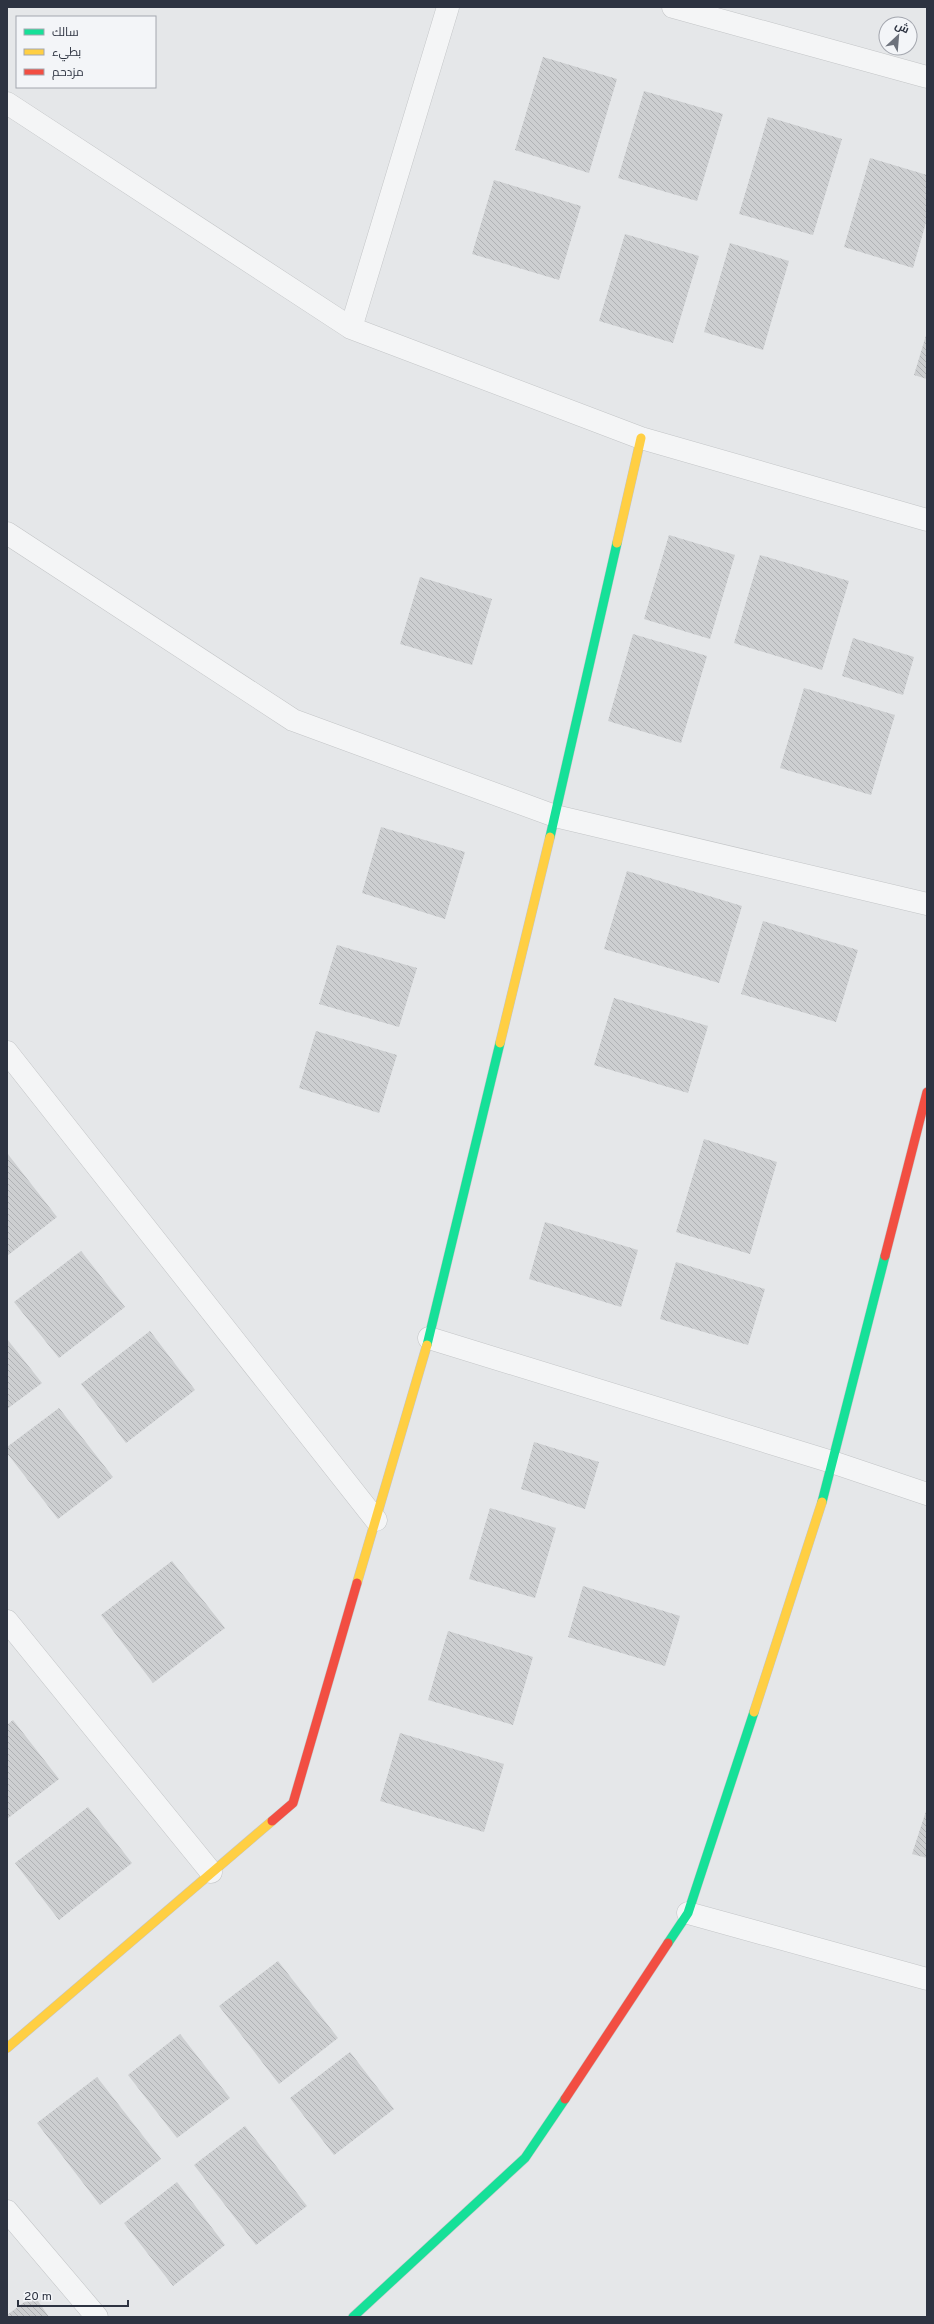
<svg xmlns="http://www.w3.org/2000/svg" width="934" height="2324" viewBox="0 0 934 2324" font-family="Overpass,Cairo,sans-serif">
<style>
.building{fill:url(#building-back-hatch)}
.lines{fill:none;stroke-linecap:round;stroke-linejoin:round}
.street-casing{stroke:#c3c5c7;stroke-width:23}
.fast-casing{stroke:#c3c5c7;stroke-width:10}
.slow-casing{stroke:#c3c5c7;stroke-width:10}
.jam-casing{stroke:#c3c5c7;stroke-width:10}
.street{stroke:#f4f5f6;stroke-width:22}
.fast{stroke:#16e098;stroke-width:9}
.slow{stroke:#ffcf43;stroke-width:9}
.jam{stroke:#f24e42;stroke-width:9}
</style>
<defs>
<pattern id="building-back-hatch" width="6" height="6" patternUnits="userSpaceOnUse"><rect width="6" height="6" fill="#cdcfd1"/><path d="M-1 5l2 2M0 0l6 6M5-1l2 2" fill="none" stroke="#b0b2b5"/></pattern>
</defs>
<rect width="100%" height="100%" fill="#e5e7e9"/>
<path class="building" d="M 543,57 L 617,79 L 589,173 L 515,150 Z
M 644,91 L 723,114 L 697,201 L 618,178 Z
M 768,117 L 842,139 L 813,235 L 739,214 Z
M 870,158 L 927,175 L 927,219 L 913,268 L 844,247 Z
M 494,180 L 581,206 L 559,280 L 472,254 Z
M 625,234 L 699,256 L 673,343 L 599,321 Z
M 730,243 L 789,261 L 763,350 L 704,332 Z
M 927,332 L 927,379 L 914,375 Z
M 669,535 L 735,555 L 710,639 L 644,619 Z
M 760,555 L 849,581 L 822,670 L 734,643 Z
M 420,577 L 492,599 L 472,665 L 400,644 Z
M 633,634 L 707,656 L 681,743 L 608,721 Z
M 853,638 L 914,657 L 903,695 L 842,676 Z
M 804,688 L 895,715 L 871,795 L 780,768 Z
M 381,827 L 465,852 L 445,919 L 362,893 Z
M 627,871 L 742,906 L 719,983 L 604,949 Z
M 763,921 L 858,950 L 836,1022 L 741,994 Z
M 337,945 L 417,968 L 399,1027 L 319,1004 Z
M 614,998 L 708,1026 L 688,1093 L 594,1065 Z
M 316,1031 L 397,1055 L 379,1113 L 299,1088 Z
M 704,1139 L 777,1162 L 750,1254 L 676,1232 Z
M 7,1153 L 57,1217 L 7,1256 Z
M 545,1222 L 638,1250 L 621,1307 L 529,1279 Z
M 81,1251 L 125,1307 L 59,1358 L 14,1302 Z
M 676,1262 L 765,1289 L 748,1345 L 660,1319 Z
M 150,1331 L 195,1390 L 126,1443 L 81,1384 Z
M 7,1339 L 42,1383 L 7,1409 Z
M 59,1408 L 113,1477 L 58,1519 L 7,1453 L 7,1447 Z
M 534,1442 L 599,1462 L 585,1509 L 521,1489 Z
M 490,1508 L 556,1528 L 535,1598 L 469,1579 Z
M 172,1561 L 225,1628 L 153,1683 L 101,1615 Z
M 583,1586 L 680,1616 L 665,1666 L 568,1637 Z
M 448,1631 L 533,1657 L 513,1725 L 428,1700 Z
M 13,1720 L 59,1779 L 7,1819 L 7,1725 Z
M 400,1733 L 504,1764 L 484,1832 L 380,1801 Z
M 88,1807 L 132,1863 L 59,1920 L 15,1863 Z
M 927,1808 L 927,1858 L 912,1854 Z
M 278,1961 L 338,2038 L 279,2084 L 219,2006 Z
M 180,2034 L 230,2098 L 177,2138 L 128,2075 Z
M 350,2052 L 394,2109 L 334,2155 L 290,2098 Z
M 97,2077 L 161,2159 L 100,2205 L 37,2123 Z
M 245,2126 L 307,2206 L 256,2245 L 194,2165 Z
M 177,2182 L 225,2245 L 173,2286 L 124,2223 Z
M 34,2295 L 49,2317 L 7,2317 L 7,2315 Z"/>
<g class="lines">
<g class="street-casing">
<path id="street" d="M 673,7 L 927,77
M 7,103 L 351,328 L 641,438 L 927,520
M 351,328 L 448,7
M 7,533 L 293,720 L 555,816 L 927,904
M 7,1052 L 376,1520
M 429,1338 L 832,1462 L 927,1494
M 7,1621 L 211,1872
M 688,1913 L 927,1979
M 7,2211 L 97,2317"/>
</g>
<g class="fast-casing">
<path id="fast" d="M 550,837 L 617,543
M 427,1345 L 500,1043
M 822,1502 L 885,1256
M 668,1943 L 688,1913 L 754,1712
M 353,2317 L 525,2158 L 565,2099"/>
</g>
<g class="slow-casing">
<path id="slow" d="M 617,543 L 641,438
M 500,1043 L 550,837
M 357,1583 L 427,1345
M 754,1712 L 822,1502
M 7,2048 L 272,1821"/>
</g>
<g class="jam-casing">
<path id="jam" d="M 885,1256 L 927,1092
M 272,1821 L 293,1803 L 357,1583
M 565,2099 L 668,1943"/>
</g>
<use href="#street" class="street"/>
<use href="#fast" class="fast"/>
<use href="#slow" class="slow"/>
<use href="#jam" class="jam"/>
</g>
<rect width="934" height="2324" fill="none" stroke="#2d3341" stroke-width="16"/>
<rect x="16" y="16" width="140" height="72" fill="#f3f5f8" stroke="#a4a7af"/>
<rect x="24" y="29" width="20" height="6" fill="#16e098" stroke="#a4a7af"/>
<text x="52" y="36" font-size="12" fill="#2d3341">سالك</text>
<rect x="24" y="49" width="20" height="6" fill="#ffcf43" stroke="#a4a7af"/>
<text x="52" y="56" font-size="12" fill="#2d3341">بطيء</text>
<rect x="24" y="69" width="20" height="6" fill="#f24e42" stroke="#a4a7af"/>
<text x="52" y="76" font-size="12" fill="#2d3341">مزدحم</text>
<g transform="translate(898 36) rotate(26)"><circle r="19" fill="#f3f5f8" stroke="#a4a7af"/>
<path d="M0-3L7 15L0 10L-7 15Z" fill="#6d727c"/>
<text y="-6" font-size="11" font-weight="bold" text-anchor="middle" fill="#2d3341">ش</text>
</g>
<path d="M18 2300v6h110v-6" fill="none" stroke="#2d3341" stroke-width="2"/>
<text x="24" y="2300" font-size="12" fill="#2d3341" stroke="#f3f5f8" stroke-width="3" paint-order="stroke">20 m</text>
</svg>
